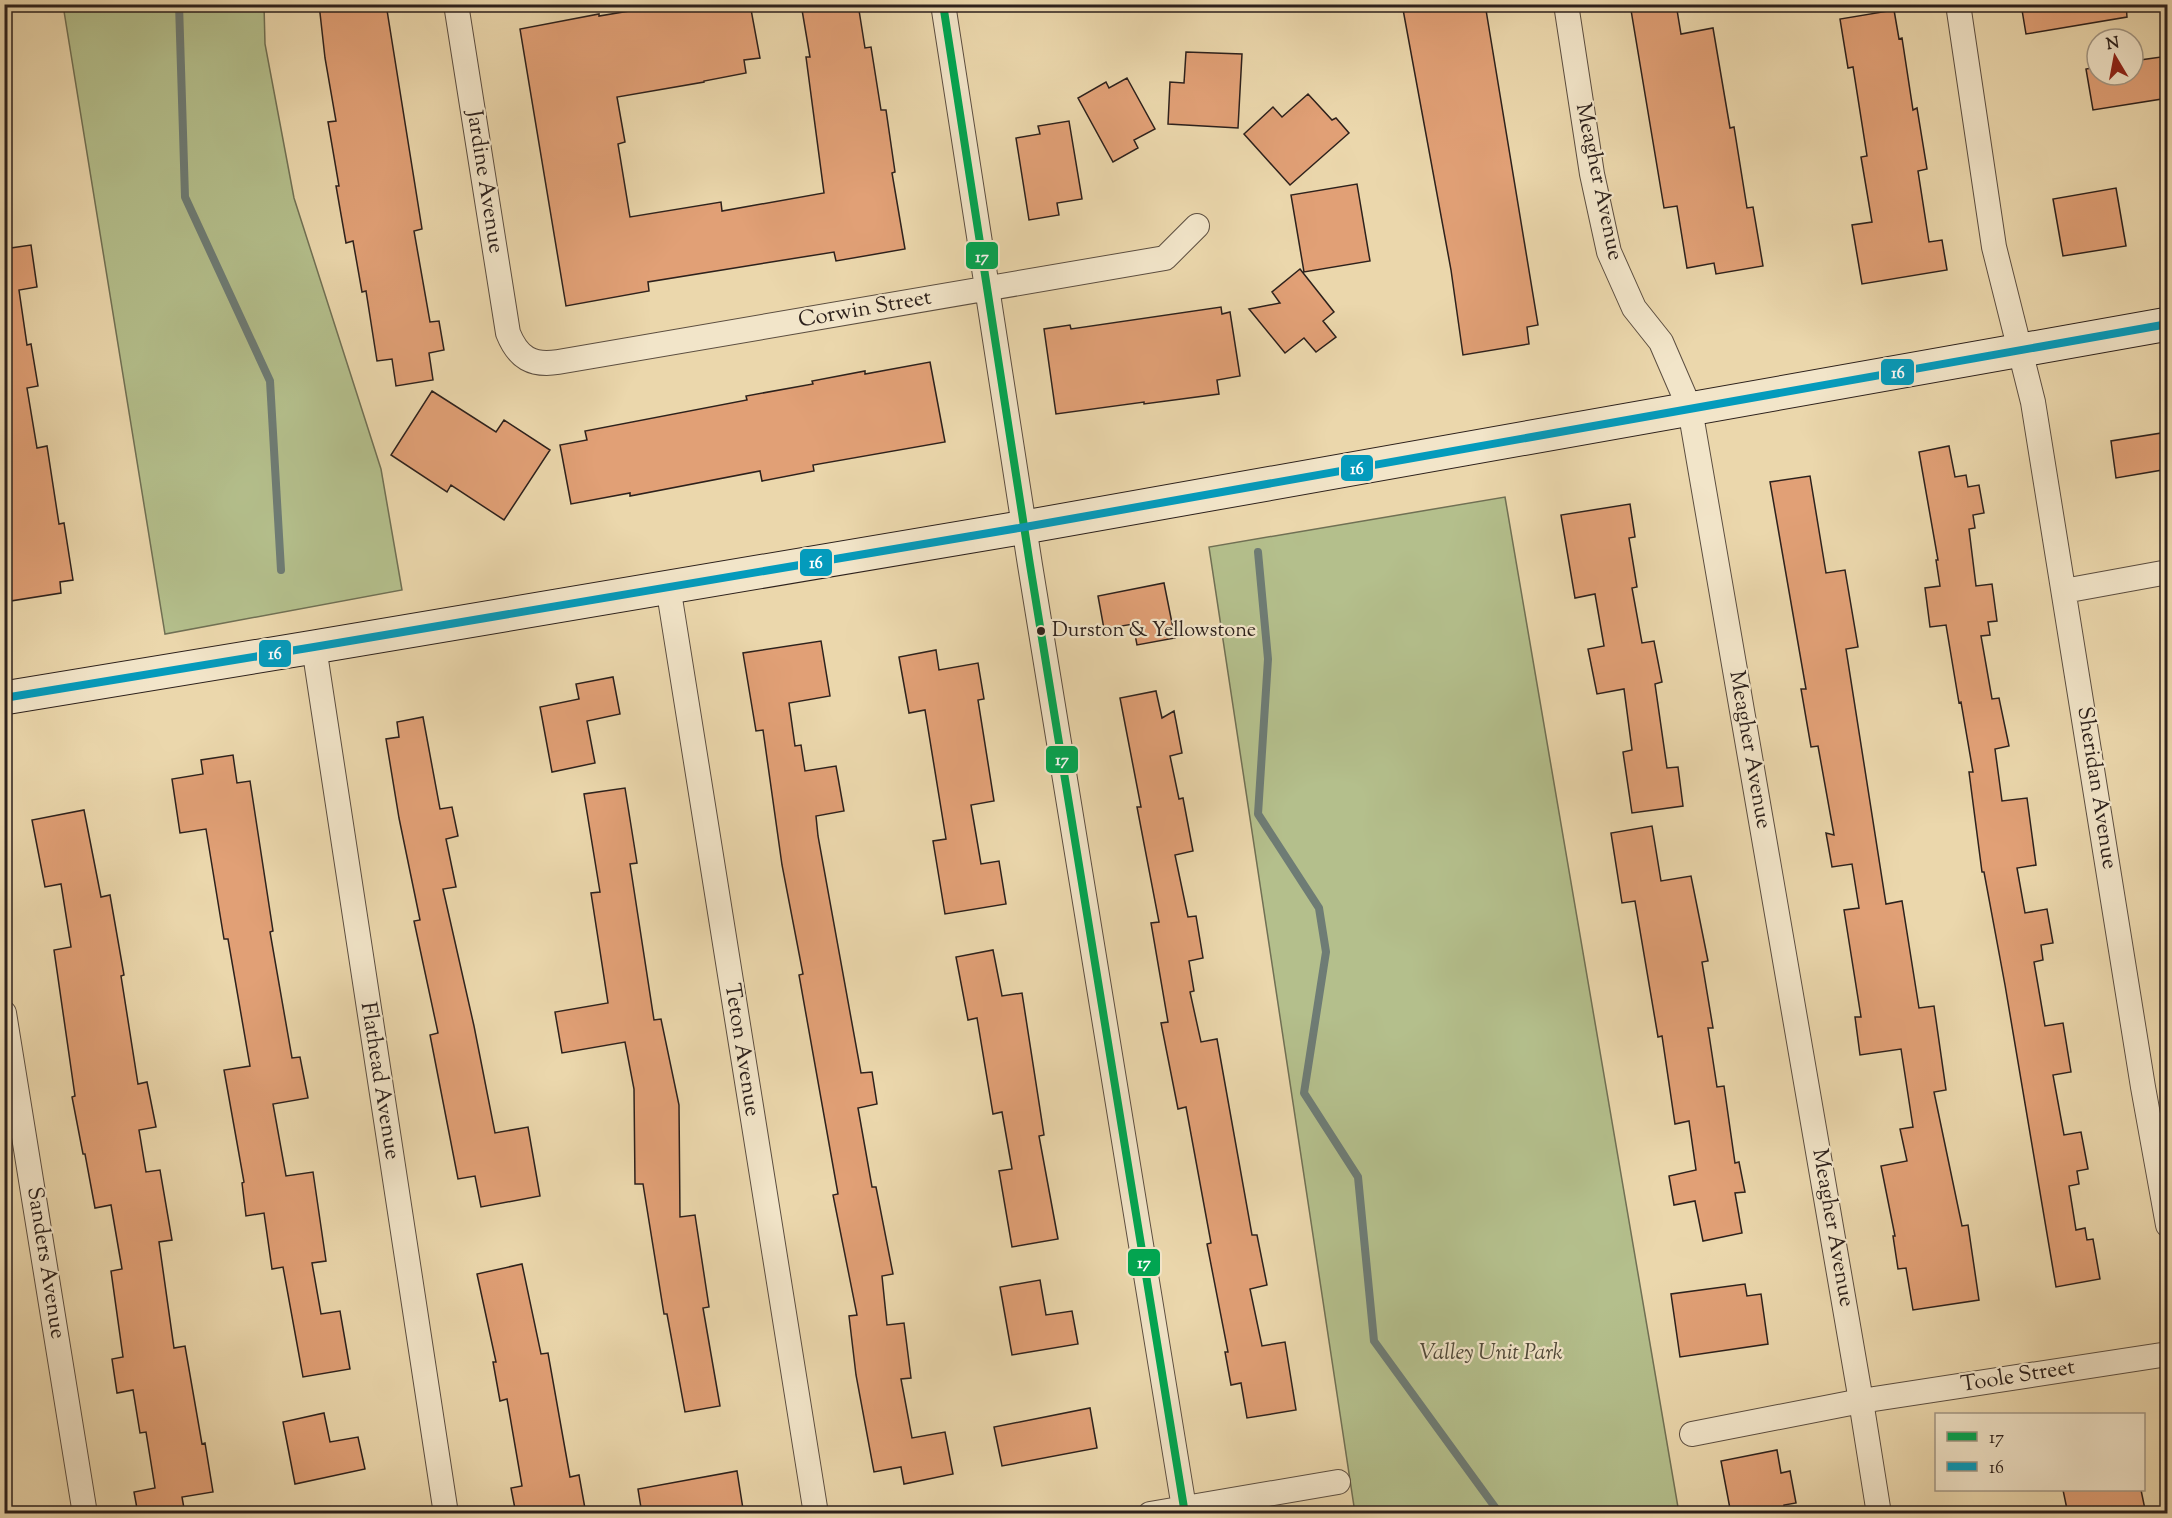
<svg xmlns="http://www.w3.org/2000/svg" width="2172" height="1518" viewBox="0 0 2172 1518" font-family="'Sorts Mill Goudy',serif">
<style>
.green{fill:#b4bf8c;stroke:#707054;stroke-width:1.5}
.lines{fill:none;stroke-linecap:round;stroke-linejoin:round}
.stream{stroke:#6e7c75;stroke-width:8}
.building{fill:#e1a076;stroke:#2d211c;stroke-width:1.5}
.street-casing{stroke:#5c4e40;stroke-width:26}
.secondary-casing{stroke:#2d211c;stroke-width:35}
.street{stroke:#f2e5c9;stroke-width:24}
.secondary{stroke:#f2e5c9;stroke-width:33}
.bus-1-casing{stroke:#f2e5c9;stroke-width:12}
.bus-2-casing{stroke:#f2e5c9;stroke-width:12}
.bus-1{stroke:#00a651;stroke-width:8}
.bus-2{stroke:#049bbc;stroke-width:8}
.bus-dot{fill:#2d211c;stroke:#f2e5c9;stroke-width:2}
.labels{text-anchor:middle;dominant-baseline:central;stroke-width:4.5;stroke-linejoin:round;paint-order:stroke}
.bus-label{font-size:20px;fill:#2d211c;stroke:#f2e5c9;text-anchor:start}
.street-label{font-size:22px;fill:#2d211c;stroke:#f2e5c9}
.park-label{font-size:22px;font-style:italic;fill:#4f4838;stroke:#f2e5c9}
.line-badge{stroke:#f2e5c9;stroke-width:2}
.badge-label{font-size:16px;text-anchor:middle;font-weight:bold;fill:#fff}
</style>
<rect width="100%" height="100%" fill="#ebd7ac"/>
<filter id="stains"><feTurbulence type="fractalNoise" baseFrequency=".00333" numOctaves="4"/><feColorMatrix values="0 0 0 0 .2 0 0 0 0 .09 0 0 0 0 .02 0 0 0 .5 -.17"/></filter>
<radialGradient id="worn" r=".72"><stop offset=".6" stop-color="#630" stop-opacity="0"/><stop offset="1" stop-color="#630" stop-opacity=".3"/></radialGradient>
<path class="green" d="M 63,5 L 264,5 L 265,44 L 294,198 L 381,469 L 402,590 L 165,634 Z
M 1505,497 L 1679,1513 L 1355,1513 L 1209,547 Z"/>
<g class="lines">
<path class="stream" d="M 179,4 L 185,197 L 270,381 L 281,570
M 1258,552 L 1268,659 L 1258,814 L 1319,908 L 1326,952 L 1304,1093 L 1358,1177 L 1374,1341 L 1500,1514"/>
</g>
<path class="building" d="M 319,4 L 386,4 L 422,229 L 414,231 L 430,322 L 439,321 L 444,350 L 429,353 L 433,380 L 396,386 L 392,359 L 377,361 L 366,291 L 362,292 L 353,241 L 346,243 L 336,186 L 339,186 L 328,122 L 336,121 L 325,58 Z
M 671,4 L 750,4 L 760,58 L 744,60 L 746,73 L 704,81 L 704,82 L 617,97 L 625,142 L 618,144 L 630,217 L 721,202 L 722,211 L 824,193 L 806,57 L 810,57 L 801,4 L 858,4 L 865,48 L 871,47 L 881,110 L 886,110 L 895,172 L 892,173 L 905,249 L 836,261 L 834,252 L 648,282 L 649,291 L 566,306 L 520,29 L 599,14 L 599,16 Z
M 1402,4 L 1485,4 L 1538,325 L 1527,327 L 1529,344 L 1463,355 L 1451,270 Z
M 1630,4 L 1676,4 L 1681,34 L 1713,28 L 1730,128 L 1734,127 L 1747,208 L 1753,207 L 1763,266 L 1716,274 L 1714,263 L 1687,268 L 1677,206 L 1664,208 Z
M 2021,4 L 2126,4 L 2127,17 L 2026,34 Z
M 1894,10 L 1899,39 L 1902,38 L 1913,110 L 1917,108 L 1927,169 L 1918,171 L 1929,242 L 1942,240 L 1947,270 L 1862,284 L 1852,225 L 1872,222 L 1861,157 L 1867,156 L 1853,67 L 1848,68 L 1840,19 Z
M 1186,52 L 1242,54 L 1238,128 L 1168,124 L 1170,82 L 1184,83 Z
M 2168,56 L 2168,98 L 2093,110 L 2086,69 L 2097,67 L 2097,75 L 2133,75 L 2133,61 Z
M 1127,78 L 1155,129 L 1134,140 L 1138,148 L 1113,162 L 1078,98 L 1106,82 L 1109,88 Z
M 1308,94 L 1332,120 L 1336,118 L 1349,133 L 1290,185 L 1244,134 L 1273,107 L 1282,117 Z
M 1069,121 L 1082,199 L 1057,203 L 1059,215 L 1029,220 L 1016,138 L 1040,134 L 1038,126 Z
M 1357,184 L 1370,261 L 1304,272 L 1291,195 Z
M 2116,188 L 2126,246 L 2063,256 L 2053,199 Z
M 31,245 L 37,287 L 19,290 L 27,345 L 31,344 L 38,386 L 27,388 L 37,448 L 47,446 L 59,524 L 64,523 L 73,580 L 60,582 L 61,593 L 4,602 L 4,249 Z
M 1300,269 L 1334,312 L 1323,321 L 1336,337 L 1316,352 L 1304,338 L 1285,353 L 1249,309 L 1280,303 L 1272,292 Z
M 1221,307 L 1222,314 L 1230,312 L 1240,376 L 1217,380 L 1219,394 L 1144,404 L 1144,402 L 1056,414 L 1044,329 L 1070,325 L 1071,329 Z
M 930,362 L 945,442 L 813,465 L 814,471 L 762,481 L 760,471 L 630,496 L 630,493 L 571,504 L 560,445 L 587,440 L 585,431 L 747,400 L 746,396 L 813,384 L 812,381 L 865,371 L 865,374 Z
M 432,391 L 496,432 L 504,420 L 550,450 L 504,520 L 451,485 L 447,492 L 391,455 Z
M 2168,432 L 2168,469 L 2116,478 L 2111,441 Z
M 1949,446 L 1955,477 L 1966,475 L 1968,487 L 1979,485 L 1984,513 L 1973,515 L 1975,528 L 1969,529 L 1976,586 L 1992,584 L 1997,621 L 1988,622 L 1990,635 L 1981,636 L 1992,699 L 1999,698 L 2009,746 L 1995,749 L 2002,801 L 2027,798 L 2036,865 L 2017,868 L 2025,913 L 2047,909 L 2053,943 L 2041,945 L 2043,960 L 2034,962 L 2045,1026 L 2063,1023 L 2071,1072 L 2053,1075 L 2064,1135 L 2081,1132 L 2088,1169 L 2077,1171 L 2079,1184 L 2069,1186 L 2076,1230 L 2085,1228 L 2087,1240 L 2093,1239 L 2100,1279 L 2056,1287 L 2005,985 L 1984,872 L 1982,872 L 1969,772 L 1973,772 L 1961,702 L 1959,703 L 1946,625 L 1930,627 L 1925,588 L 1940,586 L 1936,560 L 1938,560 L 1919,452 Z
M 1810,476 L 1826,573 L 1845,570 L 1858,647 L 1846,649 L 1886,904 L 1902,901 L 1919,1008 L 1934,1006 L 1946,1090 L 1934,1092 L 1962,1226 L 1968,1225 L 1979,1300 L 1913,1310 L 1906,1268 L 1898,1269 L 1893,1236 L 1895,1236 L 1881,1166 L 1907,1161 L 1900,1129 L 1913,1127 L 1901,1049 L 1860,1055 L 1855,1017 L 1861,1017 L 1844,910 L 1859,908 L 1852,864 L 1832,867 L 1826,833 L 1834,835 L 1818,746 L 1811,747 L 1801,689 L 1806,689 L 1770,482 Z
M 1630,504 L 1635,537 L 1629,538 L 1637,587 L 1632,588 L 1642,643 L 1654,641 L 1662,682 L 1655,684 L 1667,768 L 1678,767 L 1683,806 L 1632,813 L 1623,752 L 1632,750 L 1624,689 L 1597,694 L 1588,649 L 1604,646 L 1595,594 L 1575,598 L 1561,515 Z
M 1164,583 L 1175,638 L 1137,645 L 1133,624 L 1104,629 L 1098,596 Z
M 821,641 L 830,696 L 789,703 L 795,746 L 801,745 L 805,771 L 836,766 L 844,811 L 816,816 L 818,836 L 861,1073 L 872,1072 L 877,1104 L 858,1108 L 872,1187 L 876,1187 L 893,1274 L 882,1276 L 887,1325 L 904,1323 L 911,1378 L 901,1379 L 912,1438 L 945,1432 L 953,1474 L 904,1484 L 901,1467 L 874,1472 L 856,1375 L 849,1316 L 857,1315 L 833,1195 L 838,1194 L 799,975 L 803,974 L 782,865 L 763,730 L 756,731 L 743,653 Z
M 936,650 L 939,670 L 978,663 L 984,699 L 978,700 L 994,801 L 971,805 L 981,864 L 999,861 L 1006,904 L 945,914 L 933,841 L 946,839 L 925,710 L 909,713 L 899,657 Z
M 613,677 L 620,714 L 587,721 L 595,763 L 552,772 L 540,707 L 579,699 L 576,684 Z
M 1156,691 L 1162,718 L 1174,711 L 1182,753 L 1170,756 L 1179,799 L 1183,798 L 1193,851 L 1175,855 L 1188,917 L 1196,916 L 1203,958 L 1189,961 L 1194,991 L 1190,992 L 1201,1042 L 1217,1039 L 1252,1235 L 1257,1235 L 1267,1285 L 1250,1289 L 1262,1346 L 1285,1342 L 1296,1410 L 1247,1418 L 1241,1383 L 1231,1385 L 1225,1352 L 1228,1352 L 1207,1244 L 1211,1243 L 1186,1107 L 1178,1109 L 1161,1023 L 1168,1022 L 1151,923 L 1159,922 L 1137,807 L 1141,807 L 1120,698 Z
M 423,717 L 440,809 L 452,807 L 458,836 L 446,839 L 456,887 L 443,889 L 474,1026 L 495,1133 L 528,1127 L 540,1196 L 481,1207 L 475,1176 L 458,1179 L 430,1035 L 438,1033 L 414,921 L 420,920 L 399,818 L 386,739 L 399,737 L 397,722 Z
M 233,755 L 237,783 L 250,781 L 273,931 L 270,932 L 292,1058 L 300,1057 L 308,1098 L 273,1104 L 286,1176 L 313,1172 L 326,1261 L 312,1263 L 321,1314 L 340,1311 L 350,1369 L 303,1377 L 283,1267 L 272,1269 L 264,1213 L 246,1216 L 242,1183 L 244,1182 L 224,1070 L 250,1066 L 228,939 L 224,939 L 206,829 L 180,833 L 172,779 L 203,774 L 201,760 Z
M 625,788 L 637,863 L 630,864 L 654,1020 L 661,1019 L 679,1105 L 680,1217 L 695,1215 L 709,1307 L 703,1308 L 720,1406 L 685,1412 L 667,1314 L 664,1314 L 643,1184 L 635,1184 L 634,1089 L 625,1042 L 562,1053 L 555,1012 L 608,1003 L 591,893 L 600,892 L 584,794 Z
M 84,810 L 101,897 L 110,895 L 124,975 L 121,976 L 138,1084 L 147,1082 L 156,1127 L 139,1130 L 146,1172 L 160,1170 L 172,1240 L 159,1242 L 174,1348 L 185,1346 L 202,1444 L 205,1443 L 213,1492 L 182,1497 L 185,1514 L 138,1514 L 134,1492 L 155,1488 L 146,1432 L 140,1433 L 133,1390 L 117,1393 L 112,1359 L 123,1357 L 111,1271 L 122,1269 L 111,1205 L 95,1208 L 85,1154 L 83,1154 L 72,1097 L 75,1096 L 54,950 L 71,947 L 61,884 L 45,887 L 32,820 Z
M 1652,826 L 1661,881 L 1691,876 L 1708,961 L 1702,962 L 1713,1028 L 1708,1028 L 1717,1087 L 1724,1086 L 1735,1163 L 1739,1162 L 1745,1192 L 1735,1193 L 1742,1233 L 1703,1241 L 1695,1201 L 1674,1205 L 1669,1176 L 1696,1170 L 1689,1121 L 1675,1124 L 1662,1036 L 1658,1037 L 1635,901 L 1622,903 L 1611,833 Z
M 993,950 L 1002,996 L 1022,993 L 1044,1135 L 1039,1136 L 1058,1239 L 1012,1247 L 999,1171 L 1012,1169 L 1002,1112 L 993,1114 L 977,1018 L 968,1020 L 956,957 Z
M 522,1264 L 541,1354 L 548,1353 L 570,1477 L 579,1475 L 586,1514 L 516,1514 L 511,1488 L 522,1486 L 507,1399 L 500,1401 L 493,1362 L 496,1362 L 477,1274 Z
M 1040,1280 L 1046,1315 L 1072,1311 L 1078,1344 L 1012,1355 L 1000,1287 Z
M 1745,1284 L 1747,1296 L 1761,1294 L 1768,1344 L 1680,1357 L 1671,1294 Z
M 1090,1408 L 1097,1448 L 1002,1466 L 994,1427 Z
M 324,1413 L 330,1442 L 358,1437 L 365,1469 L 295,1484 L 283,1422 Z
M 1777,1450 L 1781,1473 L 1790,1471 L 1796,1503 L 1784,1505 L 1785,1514 L 1731,1514 L 1721,1461 Z
M 737,1471 L 743,1509 L 720,1514 L 642,1514 L 638,1489 Z
M 2063,1490 L 2141,1490 L 2146,1514 L 2068,1514 Z"/>
<g class="lines">
<g class="street-casing">
<path id="street" d="M 456,4 L 508,333 C 518,358 532,366 558,362 L 1165,258 L 1197,226
M 943,4 L 1030,565 L 1185,1514
M 1566,4 L 1592,174 L 1609,252 L 1634,308 L 1661,342 L 1690,409 L 1861,1401 L 1879,1514
M 1958,4 L 1994,247 L 2033,402 L 2143,1087 L 2168,1225
M 668,586 L 816,1514
M 2064,591 L 2168,572
M 314,647 L 446,1514
M 4,1013 L 85,1514
M 1692,1434 L 1861,1401 L 2168,1354
M 1150,1514 L 1338,1482"/>
</g>
<g class="secondary-casing">
<path id="secondary" d="M 4,698 L 314,647 L 1025,527 L 2168,324"/>
</g>
<use href="#street" class="street"/>
<use href="#secondary" class="secondary"/>
<g class="bus-1-casing">
<path id="bus-1" d="M 943,4 L 1030,565 L 1185,1514"/>
</g>
<g class="bus-2-casing">
<path id="bus-2" d="M 4,698 L 314,647 L 1025,527 L 2168,324"/>
</g>
<use href="#bus-1" class="bus-1"/>
<use href="#bus-2" class="bus-2"/>
</g>
<circle class="bus-dot" cx="1041" cy="631" r="5"/>
<g class="labels">
<g class="bus-label">
<text x="1052" y="631">Durston &amp; Yellowstone</text>
</g>
<g class="street-label">
<text transform="translate(484 182) rotate(81)">Jardine Avenue</text>
<text transform="translate(1598 182) rotate(78)">Meagher Avenue</text>
<text transform="translate(865 310) rotate(-10)">Corwin Street</text>
<text transform="translate(1749 750) rotate(80)">Meagher Avenue</text>
<text transform="translate(2096 788) rotate(81)">Sheridan Avenue</text>
<text transform="translate(741 1050) rotate(81)">Teton Avenue</text>
<text transform="translate(379 1081) rotate(81)">Flathead Avenue</text>
<text transform="translate(1832 1228) rotate(80)">Meagher Avenue</text>
<text transform="translate(45 1263) rotate(81)">Sanders Avenue</text>
<text transform="translate(2018 1377) rotate(-9)">Toole Street</text>
</g>
<g class="park-label">
<text x="1491" y="1354">Valley Unit Park</text>
</g>
</g>
<g class="line-badge">
<rect x="965" y="241" width="34" height="29" rx="6" fill="#00a651"/>
<rect x="1880" y="358" width="35" height="28" rx="6" fill="#049bbc"/>
<rect x="1340" y="454" width="34" height="28" rx="6" fill="#049bbc"/>
<rect x="799" y="548" width="34" height="29" rx="6" fill="#049bbc"/>
<rect x="258" y="639" width="34" height="29" rx="6" fill="#049bbc"/>
<rect x="1045" y="745" width="34" height="29" rx="6" fill="#00a651"/>
<rect x="1127" y="1248" width="34" height="29" rx="6" fill="#00a651"/>
</g>
<g class="badge-label">
<text x="982" y="262">17</text>
<text x="1898" y="378">16</text>
<text x="1357" y="474">16</text>
<text x="816" y="568">16</text>
<text x="275" y="659">16</text>
<text x="1062" y="765">17</text>
<text x="1144" y="1268">17</text>
</g>
<rect width="2172" height="1518" fill="none" stroke="#ebd7ac" stroke-width="24"/>
<rect x="6" y="6" width="2160" height="1506" fill="none" stroke="#2d211c" stroke-width="3"/>
<rect x="12" y="12" width="2148" height="1494" fill="none" stroke="#2d211c" stroke-width="1.5"/>
<rect x="1935" y="1413" width="210" height="78" fill="#f2e5c9" stroke="#a39784" stroke-width="1.5"/>
<rect x="1947" y="1432" width="30" height="9" fill="#00a651" stroke="#a39784" stroke-width="1.5"/>
<text x="1989" y="1443" font-size="18" fill="#2d211c">17</text>
<rect x="1947" y="1462" width="30" height="9" fill="#049bbc" stroke="#a39784" stroke-width="1.5"/>
<text x="1989" y="1473" font-size="18" fill="#2d211c">16</text>
<g transform="translate(2115 57) rotate(350)"><circle r="28" fill="#f2e5c9" stroke="#a39784" stroke-width="1.5"/>
<path d="M0-4.5L10 22L0 15L-10 22Z" fill="#8f2418"/>
<text y="-9" font-size="16" font-weight="bold" text-anchor="middle" fill="#2d211c">N</text>
</g>
<rect width="100%" height="100%" filter="url(#stains)"/>
<rect width="100%" height="100%" fill="url(#worn)"/>
</svg>
